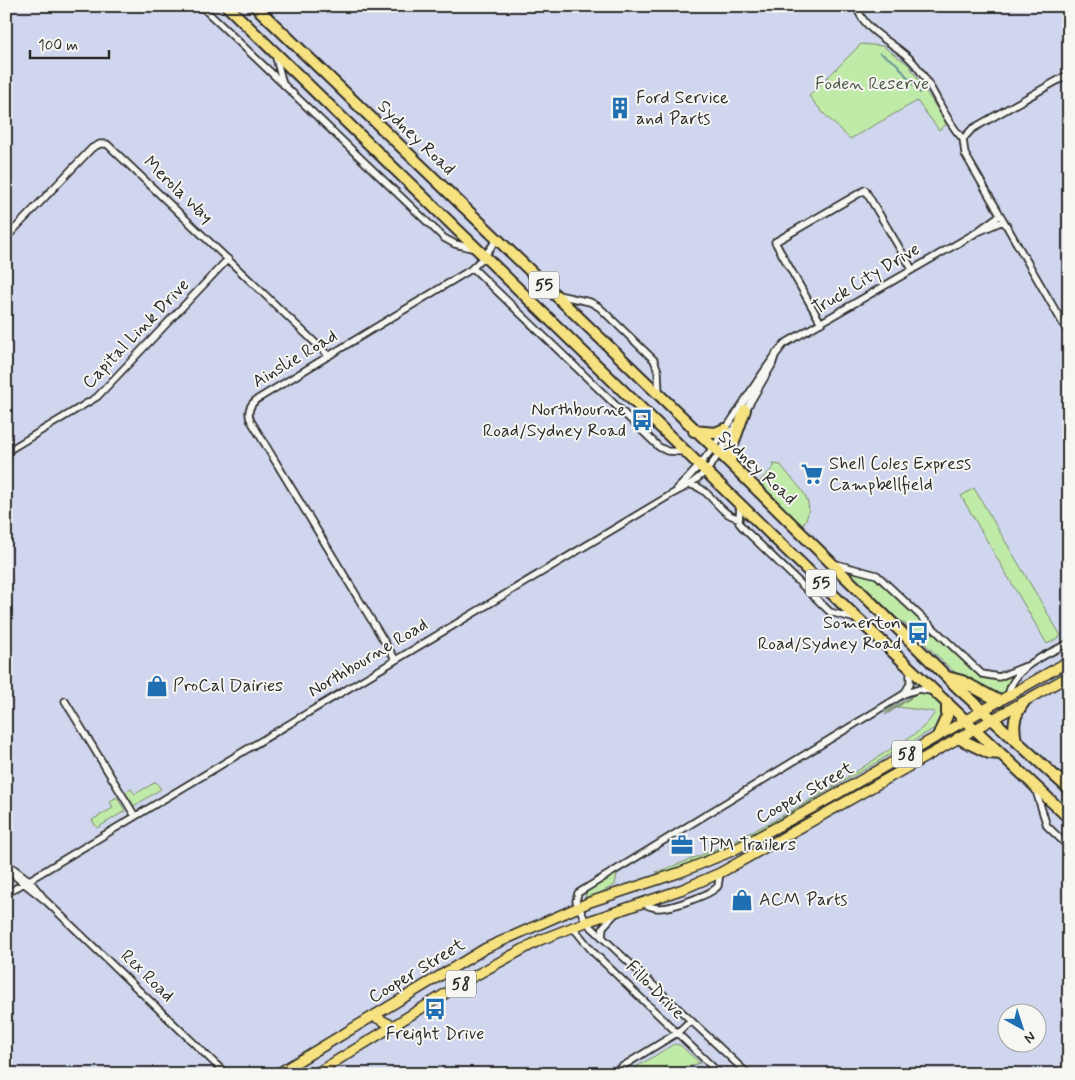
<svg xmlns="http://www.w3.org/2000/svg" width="1075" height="1080" viewBox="0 0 1075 1080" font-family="Mynerve,sans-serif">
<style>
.built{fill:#d0d6ed;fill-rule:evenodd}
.green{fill:#c0eaa7;stroke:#768a69}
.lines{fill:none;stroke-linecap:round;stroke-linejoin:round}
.stream{stroke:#618f9b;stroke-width:2}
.minor-casing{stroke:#2b2b2b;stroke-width:9}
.primary-casing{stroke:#2b2b2b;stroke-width:12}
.trunk-casing{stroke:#2b2b2b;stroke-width:14}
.minor{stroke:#f6f6f2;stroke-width:5.5}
.primary{stroke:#f7e281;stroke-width:9}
.trunk{stroke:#f7e281;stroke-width:10}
.labels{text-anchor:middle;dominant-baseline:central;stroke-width:4;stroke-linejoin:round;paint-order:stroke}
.shield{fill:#f6f6f2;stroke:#686867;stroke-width:1}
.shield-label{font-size:16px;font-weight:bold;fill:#2b2b2b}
.park-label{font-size:18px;fill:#505b4a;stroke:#f6f6f2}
.poi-label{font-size:18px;fill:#2b2b2b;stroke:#f6f6f2;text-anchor:start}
.street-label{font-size:18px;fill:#2b2b2b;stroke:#f6f6f2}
</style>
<rect width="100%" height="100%" fill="#e0e3ef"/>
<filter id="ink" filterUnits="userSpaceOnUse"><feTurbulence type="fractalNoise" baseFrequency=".02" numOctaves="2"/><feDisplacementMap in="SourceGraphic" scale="10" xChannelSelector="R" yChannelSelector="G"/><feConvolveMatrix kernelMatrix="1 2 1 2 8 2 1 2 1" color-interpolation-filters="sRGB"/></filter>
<g filter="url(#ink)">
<path class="built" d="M 6,6 L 1069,6 L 1069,1074 L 6,1074 ZM 1008,1012 L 1038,1012 L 1038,1042 L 1008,1042 Z"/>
<path class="green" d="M 861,44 L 883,46 L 909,65 L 947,124 L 939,130 L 917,101 L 850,139 L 823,113 L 809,96 Z
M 773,464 L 781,465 C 794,484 821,500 802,526 L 766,491 L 760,481 L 774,467 Z
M 974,488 L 1061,636 L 1047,644 L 961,496 Z
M 847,569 L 875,578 L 977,675 C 993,684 1002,679 1018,671 L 1003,694 L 991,695 L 952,670 L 926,645 L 918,634 L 897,618 Z
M 920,692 L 931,696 L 946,708 L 939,725 L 935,728 L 746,839 L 682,867 L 662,873 L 656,872 C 738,845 814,800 886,752 C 906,738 922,734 935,712 L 898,707 L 885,715 L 911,698 L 885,713 L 886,711 Z
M 156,782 L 161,789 L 134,806 L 125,792 L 131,789 L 135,794 Z
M 117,797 L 125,811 L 97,828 L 92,820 L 113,808 L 110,801 Z
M 672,840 L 617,874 L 615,885 L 594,896 L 585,897 L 587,891 Z
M 674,1044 L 680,1045 L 700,1063 L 659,1074 L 625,1074 Z"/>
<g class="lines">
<path class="stream" d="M 880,53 L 896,63 L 920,93"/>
<g class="minor-casing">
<path id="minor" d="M 201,6 L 283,84
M 856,6 C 866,34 895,42 913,62 C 934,85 942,117 963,139
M 275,54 L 283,84 L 444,238 L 455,244 L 476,249
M 963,139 L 965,154 L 1069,334
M 963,139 L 972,129 L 1069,74
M 978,232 L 1003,221
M 6,238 L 92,148 L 100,144 L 107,144 L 329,356
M 473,268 L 659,447 L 667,451 L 685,452
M 558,295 L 590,302 L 599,307 L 654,360 L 658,371 L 659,395
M 821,323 L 775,242 L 865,190 L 912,269
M 744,413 L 772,365 L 776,353
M 6,452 L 97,397 L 228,259
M 691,485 C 711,488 719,516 739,518
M 677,489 C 721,448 746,391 784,344 L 974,234 L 1000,215
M 740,504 L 739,523 L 745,530 L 830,612 L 856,619
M 836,564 L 877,575 L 982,674 L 999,677 L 1026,666
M 395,659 L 251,421 C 247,413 249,406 256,400 L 470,270 L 484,257 L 497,239
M 904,694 L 910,684 L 910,669
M 1008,695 C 1014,666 1046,655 1069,643
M 65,701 L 135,816
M 1035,788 L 1047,826 L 1069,847
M 6,863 L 16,877 L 46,901 L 226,1074
M 10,866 L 29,880 L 43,897
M 6,894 L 672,494 C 710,476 716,459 736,425
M 642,903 C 647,905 652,908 658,908 C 669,909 711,895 718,886 L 720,873
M 570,928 L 576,931 L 593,952 L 720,1074
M 602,937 L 603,927 L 616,913
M 610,1074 L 677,1033 L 691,1020
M 748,1074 L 586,922 L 576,901 L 578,893 L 904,694 L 919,689 L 931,691"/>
</g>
<g class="primary-casing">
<path id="primary" d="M 373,1016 L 393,1026
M 277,1074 L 486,948 L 590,902 L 681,872 L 732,851 L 816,806 L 1069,661
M 315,1074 L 469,979 L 540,940 L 586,922 L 683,889 L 720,873 L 1069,676"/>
</g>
<g class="trunk-casing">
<path id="trunk" d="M 227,6 L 858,619 L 1069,818
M 255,6 L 730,463 L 956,686 L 1069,789
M 694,431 L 715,433 L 725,429
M 730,463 L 732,447 L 745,410
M 947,677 L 962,681 L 999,701
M 938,736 L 947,716 L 947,702
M 958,738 L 989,753 L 1001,754
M 1016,740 C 1012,724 1015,714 1024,702"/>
</g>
<use href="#minor" class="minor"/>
<use href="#primary" class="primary"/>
<use href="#trunk" class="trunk"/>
</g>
</g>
<defs>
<g id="building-bare" transform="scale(1.725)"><path d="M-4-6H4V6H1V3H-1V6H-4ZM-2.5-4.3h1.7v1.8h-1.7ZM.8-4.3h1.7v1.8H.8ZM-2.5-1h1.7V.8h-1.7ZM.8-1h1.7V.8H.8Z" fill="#1f6fb2" stroke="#f6f6f2" stroke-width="2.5" paint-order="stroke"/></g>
<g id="bus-bare" transform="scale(1.725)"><path d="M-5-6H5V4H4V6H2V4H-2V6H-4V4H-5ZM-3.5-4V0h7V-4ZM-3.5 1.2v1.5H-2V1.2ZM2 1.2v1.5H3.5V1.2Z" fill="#1f6fb2" stroke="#f6f6f2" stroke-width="2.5" paint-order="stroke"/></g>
<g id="supermarket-bare" transform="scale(1.725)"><path d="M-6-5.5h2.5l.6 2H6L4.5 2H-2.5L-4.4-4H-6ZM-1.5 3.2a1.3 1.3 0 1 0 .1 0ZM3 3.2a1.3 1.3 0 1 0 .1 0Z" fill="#1f6fb2" stroke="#f6f6f2" stroke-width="2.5" paint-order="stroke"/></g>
<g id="shop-bare" transform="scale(1.725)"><path d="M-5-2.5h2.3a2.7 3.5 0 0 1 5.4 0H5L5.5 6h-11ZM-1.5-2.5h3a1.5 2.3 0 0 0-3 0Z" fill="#1f6fb2" stroke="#f6f6f2" stroke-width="2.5" paint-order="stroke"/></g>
<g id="office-bare" transform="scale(1.725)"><path d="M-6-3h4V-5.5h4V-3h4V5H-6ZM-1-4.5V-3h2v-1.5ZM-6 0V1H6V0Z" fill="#1f6fb2" stroke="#f6f6f2" stroke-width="2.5" paint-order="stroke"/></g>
</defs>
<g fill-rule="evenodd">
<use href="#building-bare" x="620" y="108"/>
<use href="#bus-bare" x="642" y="420"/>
<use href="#supermarket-bare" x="812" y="474"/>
<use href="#bus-bare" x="918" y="633"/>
<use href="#shop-bare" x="157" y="686"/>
<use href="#office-bare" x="682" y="845"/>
<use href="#shop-bare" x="742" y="900"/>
<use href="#bus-bare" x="435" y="1009"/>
</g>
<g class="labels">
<g class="shield">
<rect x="529" y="271.5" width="30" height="27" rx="4"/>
<rect x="806" y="569.5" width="30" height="27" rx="4"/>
<rect x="892" y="740.5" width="30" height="27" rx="4"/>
<rect x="446" y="970.5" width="30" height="27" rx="4"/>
</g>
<g class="shield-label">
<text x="544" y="285">55</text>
<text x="821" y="583">55</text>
<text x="907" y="754">58</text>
<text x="461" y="984">58</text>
</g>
<g class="park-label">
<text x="872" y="84">Foden Reserve</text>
</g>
<g class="poi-label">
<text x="636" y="98">Ford Service<tspan x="636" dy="21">and Parts</tspan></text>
<text x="626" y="410" text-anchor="end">Northbourne<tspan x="626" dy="21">Road/Sydney Road</tspan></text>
<text x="829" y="464">Shell Coles Express<tspan x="829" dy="21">Campbellfield</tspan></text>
<text x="901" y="623" text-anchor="end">Somerton<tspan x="901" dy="21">Road/Sydney Road</tspan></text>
<text x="173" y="686">ProCal Dairies</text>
<text x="699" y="845">TPM Trailers</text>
<text x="759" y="900">ACM Parts</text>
<text x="435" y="1034" text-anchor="middle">Freight Drive</text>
</g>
<g class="street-label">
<text transform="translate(416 138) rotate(44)">Sydney Road</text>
<text transform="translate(178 190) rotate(44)">Merola Way</text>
<text transform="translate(866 279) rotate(-31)">Truck City Drive</text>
<text transform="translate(136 334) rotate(-46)">Capital Link Drive</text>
<text transform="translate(295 359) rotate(-31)">Ainslie Road</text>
<text transform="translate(757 468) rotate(43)">Sydney Road</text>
<text transform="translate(368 658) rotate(-31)">Northbourne Road</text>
<text transform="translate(805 793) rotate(-29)">Cooper Street</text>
<text transform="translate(417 971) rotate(-31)">Cooper Street</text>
<text transform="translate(147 976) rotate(44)">Rex Road</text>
<text transform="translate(655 990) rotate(45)">Fillo Drive</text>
</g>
</g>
<rect width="1075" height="1080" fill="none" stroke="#f6f6f2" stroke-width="25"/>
<rect x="12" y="12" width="1050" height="1055" fill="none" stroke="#2b2b2b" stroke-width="2" filter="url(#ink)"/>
<g transform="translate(1022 1028) rotate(141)"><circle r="24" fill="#f6f6f2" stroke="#a5a5a2"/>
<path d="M0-4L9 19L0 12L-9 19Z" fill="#1f6fb2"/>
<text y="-8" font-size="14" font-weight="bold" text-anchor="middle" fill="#2b2b2b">N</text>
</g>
<path d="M30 50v8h79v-8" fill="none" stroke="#2b2b2b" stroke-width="2.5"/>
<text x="38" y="50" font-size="15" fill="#2b2b2b" stroke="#f6f6f2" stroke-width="4" paint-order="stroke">100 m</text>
</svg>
